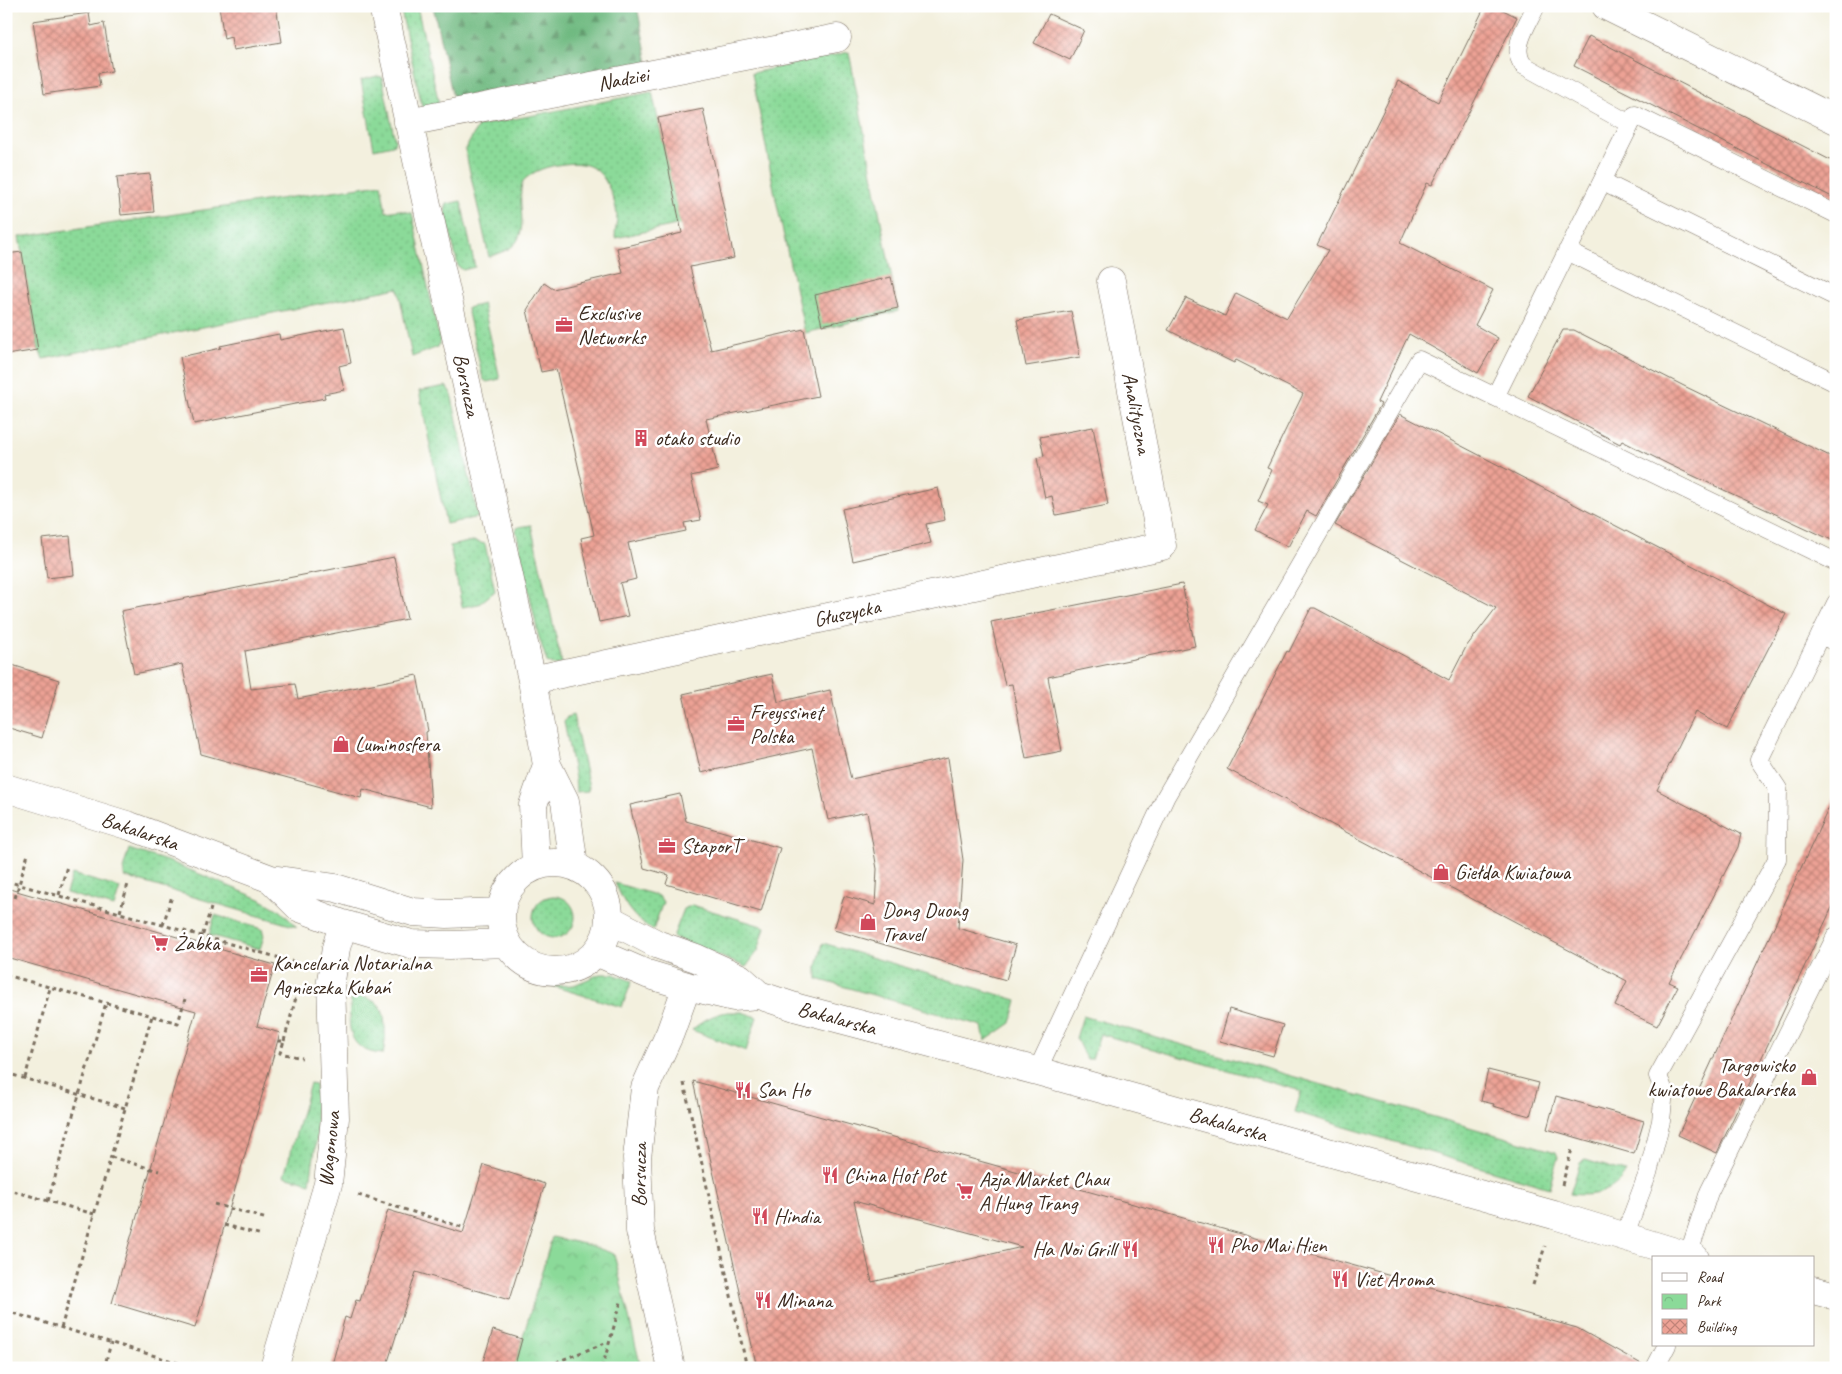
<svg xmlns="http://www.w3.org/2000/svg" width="1842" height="1374" viewBox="0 0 1842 1374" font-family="Caveat,sans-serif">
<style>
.grass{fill:url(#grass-dots);stroke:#63825c}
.forest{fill:url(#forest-firs);stroke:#567250}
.park{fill:url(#park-crowns);stroke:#63825c}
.building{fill:url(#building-cross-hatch);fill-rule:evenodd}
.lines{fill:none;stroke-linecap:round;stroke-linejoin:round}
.service-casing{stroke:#7b6f61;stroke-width:19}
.minor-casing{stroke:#7b6f61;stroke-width:29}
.path{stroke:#7b6f61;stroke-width:3;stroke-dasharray:4 4;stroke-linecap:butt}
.service{stroke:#fff;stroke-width:18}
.minor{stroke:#fff;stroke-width:28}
.labels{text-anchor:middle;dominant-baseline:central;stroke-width:5;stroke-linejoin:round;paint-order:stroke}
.street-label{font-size:21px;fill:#3b2a1e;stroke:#fff}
.poi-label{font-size:21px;fill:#3b2a1e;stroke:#fff;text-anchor:start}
</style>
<defs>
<pattern id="grass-dots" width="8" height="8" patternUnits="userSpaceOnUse" patternTransform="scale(1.25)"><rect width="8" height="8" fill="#8bda99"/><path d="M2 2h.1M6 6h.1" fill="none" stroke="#79bb83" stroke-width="1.8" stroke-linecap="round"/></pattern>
<pattern id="forest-firs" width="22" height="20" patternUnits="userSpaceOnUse" patternTransform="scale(1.25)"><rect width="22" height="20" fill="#70ba81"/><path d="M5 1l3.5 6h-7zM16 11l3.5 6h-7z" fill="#5d9769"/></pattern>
<pattern id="park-crowns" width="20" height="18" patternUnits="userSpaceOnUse" patternTransform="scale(1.25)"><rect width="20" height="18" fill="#8bda99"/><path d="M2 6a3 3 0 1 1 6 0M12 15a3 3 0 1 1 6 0" fill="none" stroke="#79bb83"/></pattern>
<pattern id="building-cross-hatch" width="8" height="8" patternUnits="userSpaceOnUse" patternTransform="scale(1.25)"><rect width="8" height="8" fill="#eda295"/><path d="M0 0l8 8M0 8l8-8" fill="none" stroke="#c18479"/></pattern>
</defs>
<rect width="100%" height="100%" fill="#fff"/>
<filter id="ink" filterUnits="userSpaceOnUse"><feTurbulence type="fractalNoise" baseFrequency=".02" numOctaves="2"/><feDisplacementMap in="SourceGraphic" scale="10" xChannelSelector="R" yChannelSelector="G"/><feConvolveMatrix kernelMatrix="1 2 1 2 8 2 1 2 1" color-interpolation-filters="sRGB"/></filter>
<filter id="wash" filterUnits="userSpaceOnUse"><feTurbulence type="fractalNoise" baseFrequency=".0096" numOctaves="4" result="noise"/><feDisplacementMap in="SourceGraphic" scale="20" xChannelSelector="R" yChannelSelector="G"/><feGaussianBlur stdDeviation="1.12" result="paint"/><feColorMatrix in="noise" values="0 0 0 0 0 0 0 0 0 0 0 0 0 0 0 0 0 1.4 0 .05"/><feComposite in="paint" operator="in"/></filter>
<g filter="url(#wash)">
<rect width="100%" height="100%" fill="#f3f0de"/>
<path class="grass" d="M 400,6 L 417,6 L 440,108 L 422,107 Z
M 849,52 L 898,311 L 805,333 L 776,200 L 752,73 Z
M 377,76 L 382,77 L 395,141 L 393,145 L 374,149 L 361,80 Z
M 652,92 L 681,224 L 615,238 C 615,230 617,223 617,215 C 616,207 614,200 611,193 C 602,169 590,161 564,164 C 548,166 534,170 523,181 C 515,202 532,233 510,248 C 504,252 495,254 489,257 L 465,150 L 478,126 Z
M 381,184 L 386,212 L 398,210 L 412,213 L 440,342 L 438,347 L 412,357 L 398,288 L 43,359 L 39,350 L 19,237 Z
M 461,201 L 475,267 L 463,270 L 458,266 L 445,210 L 447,204 Z
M 483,304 L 500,379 L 487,382 L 483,379 L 467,308 Z
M 446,386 L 451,393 L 478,517 L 446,524 L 419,391 Z
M 531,525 L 562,664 L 555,665 L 547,662 L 538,634 L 516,530 L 518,527 Z
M 473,541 L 485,544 L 495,591 L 479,604 L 462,607 L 450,546 Z
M 573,715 L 589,787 L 588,791 L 576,792 L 575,778 L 564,722 L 567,717 Z
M 129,849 L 173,863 L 260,899 L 281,911 L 297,927 L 125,877 L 123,869 Z
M 72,874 L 120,888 L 114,907 L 66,893 Z
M 615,883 L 659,896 L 663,902 L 653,930 C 631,917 625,905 615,883 Z
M533 917a21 21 0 1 1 42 0a21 21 0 1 1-42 0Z
M 692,905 L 765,927 L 758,951 L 746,967 L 673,937 L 684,909 Z
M 215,915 L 262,929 L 264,936 L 260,949 L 209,935 Z
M 823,943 L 1017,1000 L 1011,1023 L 985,1041 L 982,1026 L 817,979 L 817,967 Z
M 600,974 L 613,974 L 632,981 L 622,1007 L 552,986 L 574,985 Z
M 352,993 C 360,996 372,999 378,1004 C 387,1010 386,1044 383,1054 C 345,1052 347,1023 352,993 Z
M 727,1012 L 742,1012 L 757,1017 L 746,1051 L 692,1030 C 703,1020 712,1015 727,1012 Z
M 1083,1016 L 1556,1152 L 1558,1157 L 1549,1188 L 1295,1112 L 1301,1091 L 1100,1034 L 1092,1059 L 1086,1059 L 1076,1038 Z
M 310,1083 L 315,1084 L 317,1136 L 310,1183 L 284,1176 Z
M 1585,1160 L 1626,1172 C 1614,1193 1593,1197 1570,1194 L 1580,1163 Z"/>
<path class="forest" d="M 433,6 L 637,6 L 648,63 L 453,98 Z"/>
<path class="park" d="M 552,1237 L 589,1245 L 614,1254 L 641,1368 L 514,1368 Z"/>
<g id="blocks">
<path class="building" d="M 219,6 L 276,6 L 282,42 L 233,50 L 231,37 L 224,39 Z
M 1485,6 L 1495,6 L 1517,17 L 1432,185 L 1427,183 L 1400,243 L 1493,290 L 1475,325 L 1498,338 L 1478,373 L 1409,334 L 1377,402 L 1381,404 L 1316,516 L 1307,511 L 1288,547 L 1255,530 L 1268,505 L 1258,501 L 1272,470 L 1267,468 L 1303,394 L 1236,360 L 1234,363 L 1168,330 L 1186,298 L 1225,316 L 1236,293 L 1287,318 L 1328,250 L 1317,245 L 1398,81 L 1438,102 Z
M 89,13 L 91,26 L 104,23 L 112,71 L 98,73 L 100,86 L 44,94 L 33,21 Z
M 1049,14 L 1084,30 L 1070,60 L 1034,43 Z
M 1589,36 L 1836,163 L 1836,199 L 1574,66 Z
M 703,109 L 734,258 L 690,267 L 711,350 L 804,329 L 818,396 L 706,419 L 718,470 L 691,476 L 701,520 L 684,523 L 686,531 L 628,543 L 636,579 L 620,583 L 628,616 L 599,622 L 581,538 L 594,535 L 556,369 L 541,372 L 527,310 L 544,283 L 553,289 L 623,273 L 617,248 L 682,233 L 658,118 Z
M 150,174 L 154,212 L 121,215 L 117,177 Z
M 22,252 L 38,350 L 6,355 L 6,254 Z
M 891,277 L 898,308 L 822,325 L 815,295 Z
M 1071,311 L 1080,357 L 1026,366 L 1017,320 Z
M 344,327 L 351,363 L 339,366 L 344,390 L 324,394 L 325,398 L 194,424 L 180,357 L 221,348 L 220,346 L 279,334 L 280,340 Z
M 1563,330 L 1574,330 L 1684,386 L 1836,459 L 1836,542 L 1670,465 L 1622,441 L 1620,444 L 1528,396 Z
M 1400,414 L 1786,614 L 1727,729 L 1695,712 L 1657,790 L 1741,834 L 1738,847 L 1721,880 L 1722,880 L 1669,982 L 1678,986 L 1657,1026 L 1615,1006 L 1627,981 L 1227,769 L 1287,651 L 1289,652 L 1311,608 L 1315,608 L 1449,680 L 1466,647 L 1496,608 L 1335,525 Z
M 1093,427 L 1108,505 L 1056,515 L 1052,496 L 1045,498 L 1037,458 L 1044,456 L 1040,437 Z
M 938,488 L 945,520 L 926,524 L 931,543 L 853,561 L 842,509 Z
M 70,536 L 74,575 L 47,578 L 42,539 Z
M 394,557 L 407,619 L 245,651 L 251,689 L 295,684 L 298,699 L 417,675 L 428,731 L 426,732 L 431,807 L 363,789 L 361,798 L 201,754 L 182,664 L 134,674 L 121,611 Z
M 1182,584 L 1195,646 L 1048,677 L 1062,751 L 1026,758 L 1012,684 L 1005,685 L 991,622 Z
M 6,663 L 59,680 L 42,738 L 6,727 Z
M 772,674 L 778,702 L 830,690 L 851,779 L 948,758 L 963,860 L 958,928 L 1016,945 L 1006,980 L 834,930 L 844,896 L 875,905 L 877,869 L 867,812 L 828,820 L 812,748 L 701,773 L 683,694 Z
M 1836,792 L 1836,899 L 1717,1153 L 1678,1135 Z
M 680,794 L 686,821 L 780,848 L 761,912 L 666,884 L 669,875 L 644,868 L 630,805 Z
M 6,888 L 275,965 L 257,1026 L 280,1033 L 195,1328 L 112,1303 L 196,1011 L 6,957 Z
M 1229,1009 L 1283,1025 L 1273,1056 L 1220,1041 Z
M 1488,1070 L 1539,1083 L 1530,1116 L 1493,1106 L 1494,1104 L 1481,1101 Z
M 693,1081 L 1577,1328 L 1645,1366 L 1644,1368 L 757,1368 ZM 854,1201 L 1022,1247 L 872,1282 Z
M 1556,1096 L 1644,1121 L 1634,1154 L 1547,1129 Z
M 484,1165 L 545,1184 L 509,1300 L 416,1272 L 386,1368 L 331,1368 L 345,1317 L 350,1319 L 356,1300 L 360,1301 L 388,1210 L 463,1233 Z
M 493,1330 L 522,1339 L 514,1368 L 481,1368 Z"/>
</g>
</g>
<g filter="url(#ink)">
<use href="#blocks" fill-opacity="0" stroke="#7b6f61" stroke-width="1"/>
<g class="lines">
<g class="service-casing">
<path id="service" d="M 1536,6 C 1528,24 1510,48 1523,65 L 1630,124
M 1603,182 L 1836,297
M 1567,251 L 1836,383
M 1495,397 L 1635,115 L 1836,214
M 1820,635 L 1836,642
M 1037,1071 L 1166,796 L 1419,360 L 1836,562
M 1624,1237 L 1648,1173 L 1661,1121 L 1664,1091 L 1658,1076 L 1777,859 L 1778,789 L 1759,760 L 1836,603
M 1688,1256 L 1709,1192 L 1836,936
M 1655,1368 L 1667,1345"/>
</g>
<g class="minor-casing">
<path id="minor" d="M 383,6 L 532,680 L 547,765 L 565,801 L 574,866
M 1606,6 L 1836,120
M 408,122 L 837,38
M 532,680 L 1162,546 L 1111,281
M 6,788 L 130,826 L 271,879 L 336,888 L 413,912 L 447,914 L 500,912
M501 917a54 54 0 1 1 108 0a54 54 0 1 1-108 0Z
M 536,866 L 533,805 L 547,765
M 271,879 L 300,908 L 343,924 L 411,944 L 450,945 L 507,943
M 609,919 L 659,945 L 696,958 L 740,978 L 759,995
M 596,952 L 647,974 L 687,986 L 733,997 L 759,995 L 798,1008 L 1037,1071 L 1554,1215 L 1695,1258
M 1813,1290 L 1836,1296
M 274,1368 L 328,1184 L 335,1118 L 331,981 L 336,948 L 343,924
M 671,1368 L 640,1231 L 637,1158 L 645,1088 L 670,1033 L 687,986"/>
</g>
<path class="path" d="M 6,881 L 298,963
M 59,895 L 67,866
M 15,898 L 28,854
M 120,912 L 128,884
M 163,925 L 172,896
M 198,950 L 211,908
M 6,975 L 178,1023 L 185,999
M 278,1041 L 284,1041 L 280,1053 L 302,1058
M 284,1041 L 297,994
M 6,1073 L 125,1108
M 25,1078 L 50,988
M 684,1083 L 747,1368
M 111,1157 L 159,1171
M 1562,1185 L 1572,1149
M 6,1189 L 94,1214
M 358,1195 L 465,1228
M 48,1201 L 106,1003
M 214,1204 L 267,1219
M 224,1225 L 262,1235
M 1533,1285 L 1545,1246
M 6,1311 L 195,1368
M 61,1328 L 152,1016
M 104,1368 L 111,1343
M 550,1368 L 559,1361 L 608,1342
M 602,1368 L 621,1302"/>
<use href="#service" class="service"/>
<use href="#minor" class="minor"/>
</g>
</g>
<defs>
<g id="office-bare" transform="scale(1.35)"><path d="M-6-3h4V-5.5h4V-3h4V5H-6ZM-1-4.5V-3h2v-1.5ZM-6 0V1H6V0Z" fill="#d1495b" stroke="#fff" stroke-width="2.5" paint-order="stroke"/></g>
<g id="building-bare" transform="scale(1.35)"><path d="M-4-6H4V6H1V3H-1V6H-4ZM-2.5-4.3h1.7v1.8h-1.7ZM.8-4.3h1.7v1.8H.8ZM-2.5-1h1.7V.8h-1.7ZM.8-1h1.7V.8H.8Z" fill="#d1495b" stroke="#fff" stroke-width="2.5" paint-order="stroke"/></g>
<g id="shop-bare" transform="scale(1.35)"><path d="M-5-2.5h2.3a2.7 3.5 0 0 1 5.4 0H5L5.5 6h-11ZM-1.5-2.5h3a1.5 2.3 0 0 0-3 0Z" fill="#d1495b" stroke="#fff" stroke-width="2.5" paint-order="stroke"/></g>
<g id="supermarket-bare" transform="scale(1.35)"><path d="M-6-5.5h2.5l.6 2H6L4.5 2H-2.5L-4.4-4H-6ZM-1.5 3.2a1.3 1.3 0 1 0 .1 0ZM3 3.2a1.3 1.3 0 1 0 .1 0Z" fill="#d1495b" stroke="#fff" stroke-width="2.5" paint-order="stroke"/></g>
<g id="restaurant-bare" transform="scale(1.35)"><path d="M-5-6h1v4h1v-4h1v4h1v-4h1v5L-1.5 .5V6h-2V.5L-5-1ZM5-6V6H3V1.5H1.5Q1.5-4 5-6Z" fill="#d1495b" stroke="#fff" stroke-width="2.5" paint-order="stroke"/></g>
</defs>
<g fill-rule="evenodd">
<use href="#office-bare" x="564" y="325"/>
<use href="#building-bare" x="641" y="438"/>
<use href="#office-bare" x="736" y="724"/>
<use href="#shop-bare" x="341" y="744"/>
<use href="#office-bare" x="667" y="846"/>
<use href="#shop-bare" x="1441" y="872"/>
<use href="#shop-bare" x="868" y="922"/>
<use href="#supermarket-bare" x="160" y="943"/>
<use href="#office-bare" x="259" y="975"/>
<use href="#shop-bare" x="1809" y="1077"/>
<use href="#restaurant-bare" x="743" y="1090"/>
<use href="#restaurant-bare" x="830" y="1175"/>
<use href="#supermarket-bare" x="965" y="1191"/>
<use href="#restaurant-bare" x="760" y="1216"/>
<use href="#restaurant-bare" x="1216" y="1245"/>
<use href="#restaurant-bare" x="1130" y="1249"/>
<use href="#restaurant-bare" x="1340" y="1279"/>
<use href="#restaurant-bare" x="763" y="1300"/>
</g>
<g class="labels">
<g class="street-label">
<text transform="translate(623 79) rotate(-11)">Nadziei</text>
<text transform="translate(467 385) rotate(78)">Borsucza</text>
<text transform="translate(1137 413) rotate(79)">Analityczna</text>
<text transform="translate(847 613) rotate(-12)">Głuszycka</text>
<text transform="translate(140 831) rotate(19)">Bakalarska</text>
<text transform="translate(837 1018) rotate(15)">Bakalarska</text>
<text transform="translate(1228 1124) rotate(16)">Bakalarska</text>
<text transform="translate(329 1149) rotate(-84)">Wagonowa</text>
<text transform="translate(639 1175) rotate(-89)">Borsucza</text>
</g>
<g class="poi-label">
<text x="578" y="313">Exclusive<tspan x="578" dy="24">Networks</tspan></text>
<text x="655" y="438">otako studio</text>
<text x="750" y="712">Freyssinet<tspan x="750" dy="24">Polska</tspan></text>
<text x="355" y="744">Luminosfera</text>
<text x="681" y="846">StaporT</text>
<text x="1455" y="872">Giełda Kwiatowa</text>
<text x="882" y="910">Dong Duong<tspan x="882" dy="24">Travel</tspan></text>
<text x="174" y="943">Żabka</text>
<text x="273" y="963">Kancelaria Notarialna<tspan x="273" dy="24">Agnieszka Kubań</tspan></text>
<text x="1795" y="1065" text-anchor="end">Targowisko<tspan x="1795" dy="24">kwiatowe Bakalarska</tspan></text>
<text x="757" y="1090">San Ho</text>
<text x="844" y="1175">China Hot Pot</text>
<text x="979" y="1179">Azja Market Chau<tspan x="979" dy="24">A Hung Trang</tspan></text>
<text x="774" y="1216">Hindia</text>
<text x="1230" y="1245">Pho Mai Hien</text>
<text x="1116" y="1249" text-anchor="end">Ha Noi Grill</text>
<text x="1354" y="1279">Viet Aroma</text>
<text x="777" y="1300">Minana</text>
</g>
</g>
<rect width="1842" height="1374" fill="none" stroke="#fff" stroke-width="25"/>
<rect x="1652" y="1256" width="162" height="90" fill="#ffffff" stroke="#b1aaa5"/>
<rect x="1662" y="1273" width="25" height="8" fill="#ffffff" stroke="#b1aaa5"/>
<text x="1697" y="1282" font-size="15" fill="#3b2a1e">Road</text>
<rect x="1662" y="1294" width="25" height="15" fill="url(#park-crowns)" stroke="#b1aaa5"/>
<text x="1697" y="1306" font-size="15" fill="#3b2a1e">Park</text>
<rect x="1662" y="1319" width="25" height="15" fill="url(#building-cross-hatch)" stroke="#b1aaa5"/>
<text x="1697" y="1332" font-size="15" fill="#3b2a1e">Building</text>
</svg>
